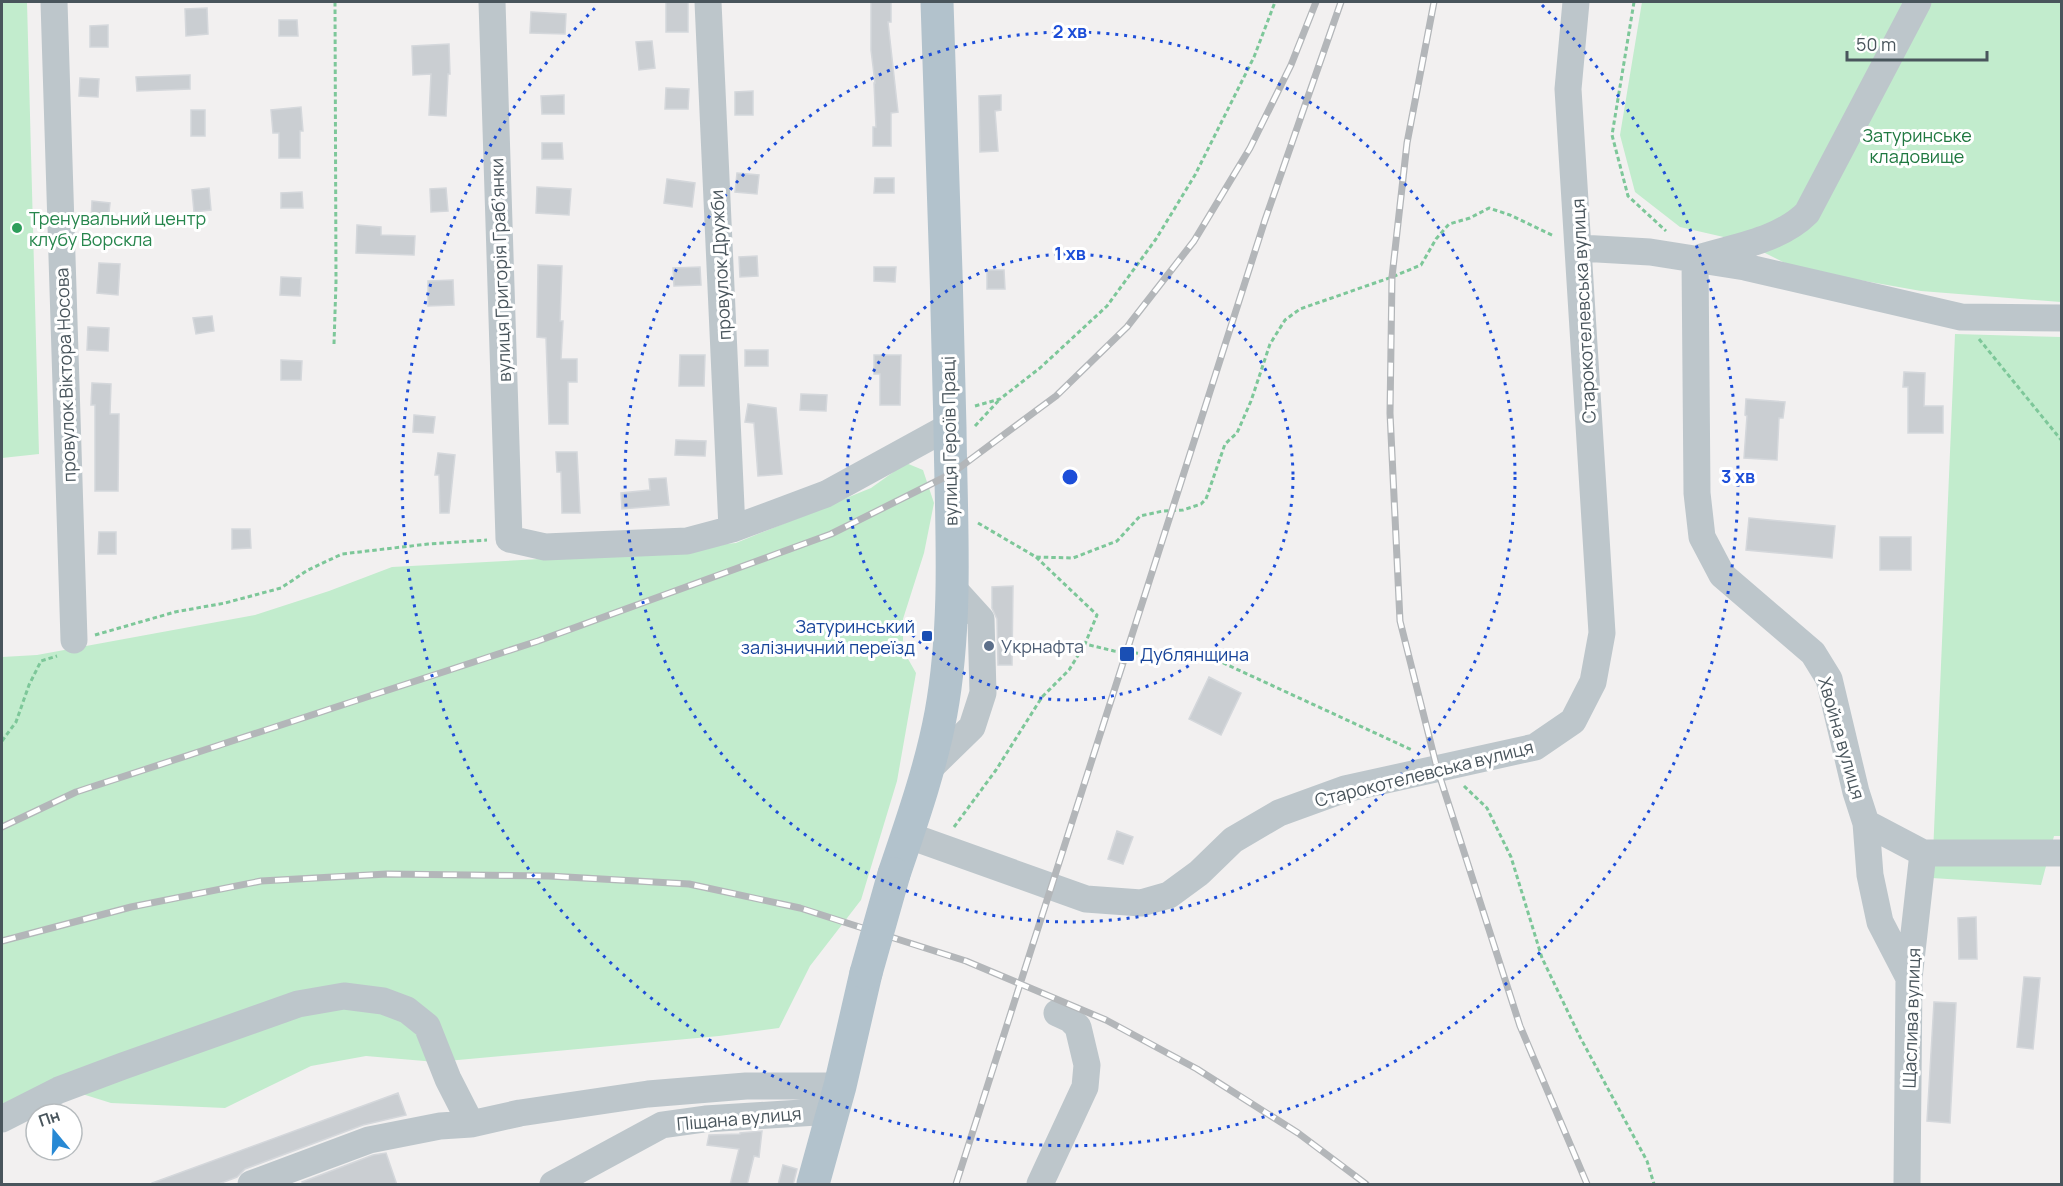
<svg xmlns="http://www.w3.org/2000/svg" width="2063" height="1186" viewBox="0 0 2063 1186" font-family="Manrope,sans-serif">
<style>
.green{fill:#c2eccd}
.building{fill:#caced2;stroke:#d4d7db;stroke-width:1.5}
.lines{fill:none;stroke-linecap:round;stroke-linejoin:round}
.path{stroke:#7dc799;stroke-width:3;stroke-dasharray:4.5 3;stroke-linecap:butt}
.minor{stroke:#bdc6cb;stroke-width:27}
.major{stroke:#b2c2cc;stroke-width:33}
.rail-casing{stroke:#b3b6b9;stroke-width:7}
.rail{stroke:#fff;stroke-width:4.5;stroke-dasharray:14;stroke-linecap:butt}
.major-bridge{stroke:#b2c2cc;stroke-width:33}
.ring{fill:none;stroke:#1d4ed8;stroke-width:3;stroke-dasharray:3 6}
.leisure-dot{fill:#2e9e5b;stroke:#fff;stroke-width:2}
.transit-dot{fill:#1a4fb4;stroke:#fff;stroke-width:2}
.service-dot{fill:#5c6f8a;stroke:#fff;stroke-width:2}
.labels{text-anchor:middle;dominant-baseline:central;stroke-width:6;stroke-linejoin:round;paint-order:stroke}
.park-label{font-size:18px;fill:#1f7840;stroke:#fff}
.leisure-label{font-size:18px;fill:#27864d;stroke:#fff;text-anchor:start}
.street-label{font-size:18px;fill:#49555c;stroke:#fff}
.transit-label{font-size:18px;fill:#164399;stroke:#fff;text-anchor:end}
.service-label{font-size:18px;fill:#4e5e75;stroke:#fff;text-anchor:start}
.centre{fill:#1d4ed8;stroke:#fff;stroke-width:3}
.ring-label{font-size:18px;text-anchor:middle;font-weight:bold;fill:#1d4ed8;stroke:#fff;stroke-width:6;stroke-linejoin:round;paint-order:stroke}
</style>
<rect width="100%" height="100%" fill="#f2f0f0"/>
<path class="green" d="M 2,2 L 27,2 L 39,454 L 2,458 Z
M 1642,2 L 2061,2 L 2061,302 L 1921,291 L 1797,269 L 1741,241 L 1680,227 L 1635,192 L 1620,135 Z
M 1955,334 L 2061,337 L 2061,836 L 2054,836 L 2041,885 L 1932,878 Z
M 906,463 L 923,470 L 934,503 L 924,553 L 903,619 L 903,650 L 916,673 L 897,781 L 861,900 L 810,966 L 779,1028 L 719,1036 L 436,1062 L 366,1056 L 311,1066 L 225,1108 L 111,1103 L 63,1088 L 2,1118 L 2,657 L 37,655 L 255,615 L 329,591 L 392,567 L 596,556 L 736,543 L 871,488 Z"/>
<path class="building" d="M 666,2 L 688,2 L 688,32 L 666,32 Z
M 871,2 L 891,2 L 891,22 L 888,22 L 898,112 L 891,113 L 891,146 L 873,146 L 873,127 L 876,127 L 874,83 L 875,83 L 871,50 Z
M 207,8 L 208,34 L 186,36 L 185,9 Z
M 531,12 L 566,14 L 565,34 L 530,33 Z
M 279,20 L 297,20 L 298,36 L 279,36 Z
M 108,25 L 108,47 L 90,47 L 90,26 Z
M 652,41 L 655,68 L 639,70 L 636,42 Z
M 449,44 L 450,74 L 448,74 L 446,116 L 429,115 L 431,74 L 413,75 L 412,46 Z
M 190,75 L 190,89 L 137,91 L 136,77 Z
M 80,78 L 99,79 L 98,97 L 79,96 Z
M 666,88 L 689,89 L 688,109 L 665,109 Z
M 753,91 L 753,115 L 735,115 L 735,92 Z
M 564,95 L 564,114 L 542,114 L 541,96 Z
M 1001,95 L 1001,110 L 995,111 L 998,151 L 980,152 L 979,96 Z
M 301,107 L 303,131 L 300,131 L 300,158 L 279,158 L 279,133 L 273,133 L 271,110 Z
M 191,110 L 205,110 L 205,136 L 191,136 Z
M 542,143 L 562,143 L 563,159 L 542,159 Z
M 737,173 L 759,175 L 757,194 L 735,192 Z
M 875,178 L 894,178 L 894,193 L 874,193 Z
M 667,179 L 695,183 L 692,207 L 664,203 Z
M 537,187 L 571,189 L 569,215 L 536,213 Z
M 209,188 L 211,210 L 194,212 L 192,190 Z
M 446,188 L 448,211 L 431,212 L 430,189 Z
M 302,192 L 303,208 L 281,208 L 281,193 Z
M 92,201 L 110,203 L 108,222 L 91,221 Z
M 357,225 L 381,227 L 381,235 L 415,236 L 414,255 L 356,253 Z
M 757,256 L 758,276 L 740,277 L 739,257 Z
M 99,263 L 120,264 L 118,295 L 97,293 Z
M 538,265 L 562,266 L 560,321 L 563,321 L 561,359 L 577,359 L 577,382 L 568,382 L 568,424 L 549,424 L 546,338 L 537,337 Z
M 700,267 L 701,285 L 674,286 L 673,268 Z
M 874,267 L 896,267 L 895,282 L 874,281 Z
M 987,270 L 1004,270 L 1005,289 L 987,289 Z
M 281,277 L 301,278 L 300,296 L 280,295 Z
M 453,280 L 454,305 L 428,306 L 428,281 Z
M 212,316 L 214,331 L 196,334 L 193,318 Z
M 88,327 L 109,328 L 108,351 L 87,350 Z
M 745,350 L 768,350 L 768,366 L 745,366 Z
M 680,355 L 705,355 L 704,386 L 679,386 Z
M 874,355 L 901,355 L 900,405 L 880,405 L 880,374 L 874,374 Z
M 281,360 L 302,361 L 301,380 L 281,380 Z
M 1904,372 L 1925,373 L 1924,406 L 1943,406 L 1943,433 L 1908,433 L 1908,387 L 1903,387 Z
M 92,383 L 111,384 L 110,414 L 119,414 L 118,491 L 95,491 L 95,405 L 91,405 Z
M 801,394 L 827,395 L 826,411 L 800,410 Z
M 1746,399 L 1785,402 L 1783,418 L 1779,418 L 1777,460 L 1744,458 L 1747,416 L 1745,415 Z
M 748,404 L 776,408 L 782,474 L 758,476 L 754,423 L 745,422 Z
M 414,415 L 435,417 L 433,433 L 413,432 Z
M 676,440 L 706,441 L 705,456 L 675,455 Z
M 556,452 L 577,452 L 580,513 L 562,513 L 561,472 L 557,472 Z
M 438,453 L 455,455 L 449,513 L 440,513 L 439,475 L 435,475 Z
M 666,478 L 669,505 L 622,509 L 621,493 L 650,490 L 649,479 Z
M 1749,518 L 1835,526 L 1832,558 L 1746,550 Z
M 232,529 L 250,529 L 251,548 L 232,549 Z
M 99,532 L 116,532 L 116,554 L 98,554 Z
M 1880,537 L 1911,537 L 1911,570 L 1880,570 Z
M 1013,586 L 1012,665 L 998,665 L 997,619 L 992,608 L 992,587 Z
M 1209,677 L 1241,693 L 1221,735 L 1189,719 Z
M 1117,831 L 1133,837 L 1123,864 L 1108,859 Z
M 1976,917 L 1977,959 L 1959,959 L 1958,918 Z
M 2024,977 L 2040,978 L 2033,1049 L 2017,1047 Z
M 1934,1002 L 1956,1003 L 1950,1123 L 1927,1121 Z
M 398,1093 L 406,1115 L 363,1125 L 245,1169 L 237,1177 L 216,1185 L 152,1185 L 152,1183 Z
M 762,1131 L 759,1157 L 754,1156 L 747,1185 L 730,1185 L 739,1149 L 707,1145 L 709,1135 L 740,1134 L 740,1133 Z
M 386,1153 L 397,1185 L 303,1185 L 302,1182 L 373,1155 Z
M 783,1165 L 797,1169 L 793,1185 L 778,1185 Z"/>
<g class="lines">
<path class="path" d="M 1634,2 L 1612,135 L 1628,196 L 1666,231
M 1979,339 L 2062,441
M 334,344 L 336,282 L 335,2
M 975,406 L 1000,399 L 1040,368 L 1107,306 L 1156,239 L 1195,175 L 1254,57 L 1275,2
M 975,426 L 1000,399
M 978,523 L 1036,557 L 1073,558 L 1117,541 L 1140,516 L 1163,511 L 1183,510 L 1201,504 L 1206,499 L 1225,444 L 1237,433 L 1251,401 L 1270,344 L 1285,320 L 1300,309 L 1392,277 L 1421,265 L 1436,239 L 1449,224 L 1470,218 L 1489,208 L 1510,215 L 1554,236
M 1036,557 L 1097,615 L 1085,644 L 1114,651 L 1219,661 L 1412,750
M 95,635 L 175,612 L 225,603 L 281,588 L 308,570 L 342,554 L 428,544 L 487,540
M 2,741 L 16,722 L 29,685 L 41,661 L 57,656
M 1464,786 L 1487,808 L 1511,857 L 1542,958 L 1580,1037 L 1647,1161 L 1654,1184
M 954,827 L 996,770 L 1042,697 L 1069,670 L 1085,644"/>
<path class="minor" d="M 54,2 L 74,640
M 492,2 L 509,539 L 545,547 L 687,541 L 732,529 L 826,494 L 950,426
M 708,2 L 732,529
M 1580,248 L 1650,252 L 1745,267 L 1961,317 L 2062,318
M 1702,257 C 1738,246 1780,240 1807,213 L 1918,2
M 1695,259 L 1697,493 L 1702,537 L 1722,575 L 1813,653 L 1829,679 L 1856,792 L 1866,823 L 1870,875 L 1880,922 L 1909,978
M 927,771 L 972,727 L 983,693 L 981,619 L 952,587
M 1866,823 L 1923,853 L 2062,853
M 907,835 L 1086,899 L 1141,903 L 1169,895 L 1199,873 L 1233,840 L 1279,813 L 1345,789 L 1535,747 L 1573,721 L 1593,682 L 1602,633 L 1568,89 L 1576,2
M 2,1119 L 59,1090 L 123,1066 L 298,1004 L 344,996 L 383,1001 L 407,1010 L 427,1026 L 448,1079 L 471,1124
M 251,1184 L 369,1140 L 440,1126 L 471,1124 L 520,1113 L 648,1094 L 746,1086 L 840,1086
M 553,1184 L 662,1125 L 705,1119 L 833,1111
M 1040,1184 L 1085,1087 L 1087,1065 L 1078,1027 L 1070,1019 L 1057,1013
M 1907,1184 L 1909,978 L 1923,853"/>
<path class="major" d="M 894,874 C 912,821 931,767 941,713 C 958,619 951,522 950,428 C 947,286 942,143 937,2
M 813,1184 L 840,1086 L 866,973"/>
<g class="rail-casing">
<path id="rail" d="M 1434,2 L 1407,143 L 1392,277 L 1390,413 L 1400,621 L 1437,768 L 1520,1026 L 1587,1184
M 2,827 L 76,792 L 538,641 L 831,534 L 951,474 L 1056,396 L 1127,327 L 1194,241 L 1250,148 L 1291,65 L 1316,2
M 2,941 L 131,907 L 261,881 L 387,874 L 549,876 L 689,884 L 800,908 L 966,961 L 1106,1020 L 1197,1069 L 1298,1133 L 1366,1184
M 956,1184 L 1265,220 L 1341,2"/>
</g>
<use href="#rail" class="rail"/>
<path class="major-bridge" d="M 866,973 L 894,874"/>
</g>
<g class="ring">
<circle cx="1070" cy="477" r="223"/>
<circle cx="1070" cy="477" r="445"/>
<path d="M1542 5A668 668 0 1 1 598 5"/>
</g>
<circle class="leisure-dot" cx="17" cy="228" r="6"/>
<g class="transit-dot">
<rect x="921" y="630" width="12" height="12" rx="3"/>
<rect x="1119" y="646" width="16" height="16" rx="3"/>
</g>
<circle class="service-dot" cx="989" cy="646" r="6"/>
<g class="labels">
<g class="park-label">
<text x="1917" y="135">Затуринське<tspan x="1917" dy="21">кладовище</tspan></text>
</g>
<g class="leisure-label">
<text x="29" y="218">Тренувальний центр<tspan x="29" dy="21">клубу Ворскла</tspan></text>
</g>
<g class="street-label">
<text transform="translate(720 265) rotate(-93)">провулок Дружби</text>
<text transform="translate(500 270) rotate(-92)">вулиця Григорія Грабʼянки</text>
<text transform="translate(1583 311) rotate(-93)">Старокотелевська вулиця</text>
<text transform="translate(65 375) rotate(-92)">провулок Віктора Носова</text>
<text transform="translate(949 441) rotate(-91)">вулиця Героїв Праці</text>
<text transform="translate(1842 738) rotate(74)">Хвойна вулиця</text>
<text transform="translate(1424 773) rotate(-14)">Старокотелевська вулиця</text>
<text transform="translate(1911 1018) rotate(-88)">Щаслива вулиця</text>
<text transform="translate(739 1118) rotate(-5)">Піщана вулиця</text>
</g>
<g class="transit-label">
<text x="915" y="626">Затуринський<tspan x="915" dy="21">залізничний переїзд</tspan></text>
<text x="1140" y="654" text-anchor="start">Дублянщина</text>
</g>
<g class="service-label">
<text x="1001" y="646">Укрнафта</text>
</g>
</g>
<circle cx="1070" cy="477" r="9" class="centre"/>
<g class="ring-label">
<text x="1070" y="38">2 хв</text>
<text x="1070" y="260">1 хв</text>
<text x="1738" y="483">3 хв</text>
</g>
<rect width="2063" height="1186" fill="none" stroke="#49555c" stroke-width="6"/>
<g transform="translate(54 1132) rotate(341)"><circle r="28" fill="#ffffff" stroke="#b6bbbe" stroke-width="1.5"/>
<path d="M0-4.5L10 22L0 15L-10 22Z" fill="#2889d4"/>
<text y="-9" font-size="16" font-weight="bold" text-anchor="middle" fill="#49555c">Пн</text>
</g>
<path d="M1847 51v9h140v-9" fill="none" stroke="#49555c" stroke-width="3"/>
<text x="1856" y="51" font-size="18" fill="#49555c" stroke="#ffffff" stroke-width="4.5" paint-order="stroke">50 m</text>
</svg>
